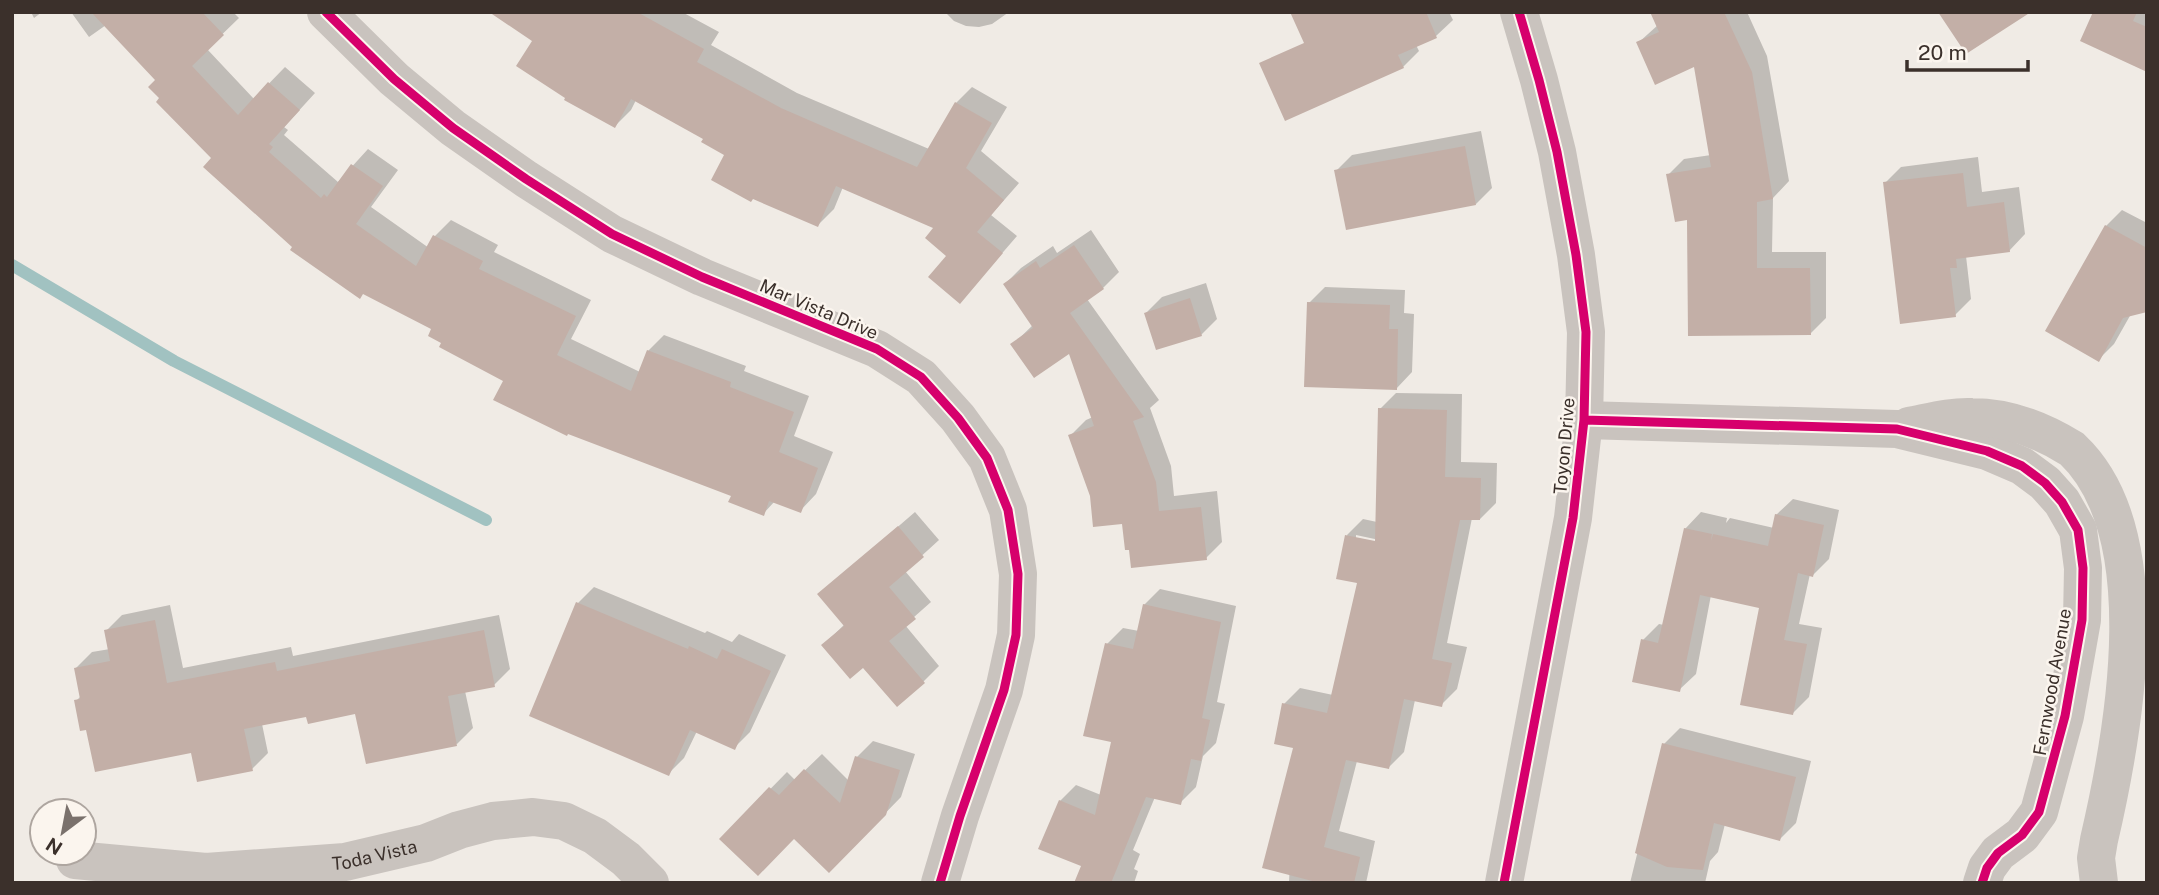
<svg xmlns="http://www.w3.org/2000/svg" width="2159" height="895" viewBox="0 0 2159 895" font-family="'Public Sans',sans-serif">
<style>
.shadow{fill:#0003;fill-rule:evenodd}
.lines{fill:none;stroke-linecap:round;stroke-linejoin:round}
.stream{stroke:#a1c2c1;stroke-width:12}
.building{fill:#c3afa7}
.minor{stroke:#c9c3be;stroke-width:38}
.cycleway-casing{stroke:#fbf5ee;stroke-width:13}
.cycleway{stroke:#d6006c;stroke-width:9}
.labels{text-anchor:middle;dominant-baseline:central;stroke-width:5;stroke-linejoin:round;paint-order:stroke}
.street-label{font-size:18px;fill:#3b302b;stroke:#fbf5ee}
</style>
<rect width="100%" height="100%" fill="#f0ebe5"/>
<path class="shadow" d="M 31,12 L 42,12 L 34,18 Z
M 71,12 L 233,12 L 239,18 L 207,49 L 254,99 L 285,67 L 315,93 L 284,127 L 288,130 L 284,135 L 338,182 L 368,149 L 398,170 L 371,207 L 429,248 L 435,236 L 451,220 L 498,245 L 494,252 L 591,300 L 571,339 L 640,372 L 648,351 L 664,335 L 746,366 L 744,371 L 809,396 L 794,436 L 833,452 L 816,494 L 800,511 L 775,501 L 763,514 L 733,495 L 505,380 L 443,342 L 433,329 L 295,246 L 213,158 L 162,97 L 158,80 L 106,25 L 89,37 Z
M 502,12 L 682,12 L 719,32 L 711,45 L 797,93 L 929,149 L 956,103 L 972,87 L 1007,107 L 981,151 L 1019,183 L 991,215 L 1017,236 L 960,302 L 948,255 L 936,227 L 843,187 L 834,209 L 818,225 L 706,138 L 636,100 L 631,110 L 615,126 L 535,40 Z
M 945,12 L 1009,12 L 992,24 L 979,27 L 966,26 L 954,21 Z
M 1292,12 L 1449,12 L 1453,20 L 1436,36 L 1416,45 L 1419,51 L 1403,67 Z
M 1652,12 L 1747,12 L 1767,56 L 1789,181 L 1773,198 L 1772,252 L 1826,252 L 1826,318 L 1810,334 L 1689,218 L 1668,175 L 1684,159 L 1711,155 L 1696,65 L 1638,43 L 1658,25 Z
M 2095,12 L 2147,12 L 2147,70 Z
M 1481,131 L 1492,188 L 1476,204 L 1336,171 L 1352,155 Z
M 1978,157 L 1982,192 L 2019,187 L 2025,234 L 2009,251 L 1966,256 L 1971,299 L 1955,315 L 1885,183 L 1901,167 Z
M 2122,210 L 2147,223 L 2147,310 L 2131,314 L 2114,344 L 2098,360 L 2106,226 Z
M 1091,230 L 1119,272 L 1103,288 L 1087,299 L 1159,400 L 1150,408 L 1171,466 L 1174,496 L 1217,491 L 1222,542 L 1206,558 L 1123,522 L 1092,495 L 1070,436 L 1086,420 L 1093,417 L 1070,352 L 1013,344 L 1033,325 L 1005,284 L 1021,268 L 1053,246 L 1057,253 Z
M 1206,283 L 1217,319 L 1201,335 L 1146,313 L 1162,297 Z
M 1325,287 L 1405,290 L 1404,313 L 1414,314 L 1412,372 L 1396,389 L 1309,303 Z
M 1396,393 L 1462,394 L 1461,462 L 1497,463 L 1496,503 L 1480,519 L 1472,518 L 1447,643 L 1467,647 L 1457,689 L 1441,705 L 1415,700 L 1404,752 L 1388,768 L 1357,761 L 1339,831 L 1375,841 L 1366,883 L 1289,883 L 1295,747 L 1284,704 L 1300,688 L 1333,695 L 1359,582 L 1347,535 L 1363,519 L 1377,522 L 1380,409 ZM 1356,535 L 1384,541 L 1383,544 L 1356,539 Z
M 1793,499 L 1839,510 L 1829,559 L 1813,575 L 1810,574 L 1799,624 L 1822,628 L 1809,697 L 1793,713 L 1761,606 L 1711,595 L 1696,674 L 1679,690 L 1643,640 L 1659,624 L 1664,625 L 1685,529 L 1701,512 L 1727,518 L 1726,523 L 1730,518 L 1774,528 L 1776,515 Z
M 915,512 L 939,540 L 905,571 L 931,602 L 905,625 L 939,666 L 923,682 L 863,666 L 823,645 L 845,624 L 820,594 Z
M 594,587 L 705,633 L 707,631 L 732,642 L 739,634 L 786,655 L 750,732 L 734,748 L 697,731 L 684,758 L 668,774 L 578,603 Z
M 1160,589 L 1236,606 L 1217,702 L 1225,704 L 1216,743 L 1203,756 L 1196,787 L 1180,803 L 1155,797 L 1133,850 L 1140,854 L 1134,869 L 1138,871 L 1134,883 L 1076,883 L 1083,866 L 1060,801 L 1076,785 L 1101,795 L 1113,741 L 1107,644 L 1123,628 L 1139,631 L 1144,605 Z
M 170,605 L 183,668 L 291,647 L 293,656 L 499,615 L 510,669 L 494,685 L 465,691 L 473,728 L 457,744 L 357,712 L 307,714 L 262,724 L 268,753 L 252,769 L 193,751 L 87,728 L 76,701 L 81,696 L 76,668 L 92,652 L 110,649 L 106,631 L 122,615 Z
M 1680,728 L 1811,761 L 1796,823 L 1780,839 L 1725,824 L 1718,852 L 1710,861 L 1705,883 L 1630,883 L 1664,744 Z
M 873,741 L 915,754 L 901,797 L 829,871 L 794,837 L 721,839 L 787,772 L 795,780 L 822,754 L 849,781 L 857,757 Z"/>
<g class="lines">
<path class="stream" d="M 12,265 L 174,361 L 486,520"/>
</g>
<path class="building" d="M 91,12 L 202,12 L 224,35 L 192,66 L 238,115 L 268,82 L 300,110 L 269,144 L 273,147 L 269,152 L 321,198 L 324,194 L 327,197 L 351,164 L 383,186 L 356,224 L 416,266 L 433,235 L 483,261 L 479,269 L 576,316 L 557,355 L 631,391 L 647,350 L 731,382 L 730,387 L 794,412 L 779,452 L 818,468 L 801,513 L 769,501 L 764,516 L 728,502 L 731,496 L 568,434 L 567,436 L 493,400 L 503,381 L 439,347 L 441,343 L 428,336 L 431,329 L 363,294 L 360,299 L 290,250 L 292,247 L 203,167 L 211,158 L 156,102 L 159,98 L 148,87 L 155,80 Z
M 489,12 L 637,12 L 704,49 L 697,62 L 781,108 L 917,167 L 955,102 L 992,123 L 966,168 L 1004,200 L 977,232 L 1003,253 L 960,304 L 928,277 L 946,256 L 925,238 L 933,228 L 836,186 L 818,227 L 753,199 L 751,202 L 711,180 L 724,155 L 701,142 L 703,139 L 631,99 L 615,128 L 564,100 L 565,98 L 516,66 L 532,41 Z
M 1290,12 L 1426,12 L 1437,38 L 1398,55 L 1404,68 L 1285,121 L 1259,63 L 1304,43 Z
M 1650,12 L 1724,12 L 1752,72 L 1773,199 L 1757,202 L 1757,268 L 1810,268 L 1811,335 L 1688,336 L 1687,220 L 1675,222 L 1666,174 L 1711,167 L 1694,67 L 1655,85 L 1636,42 L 1659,32 Z
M 1938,12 L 2031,12 L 1966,54 Z
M 2093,12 L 2137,12 L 2133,21 L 2147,27 L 2147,72 L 2080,41 Z
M 1465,146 L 1476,205 L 1346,230 L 1334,170 Z
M 1963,173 L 1967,207 L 2004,202 L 2010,252 L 1956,259 L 1957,268 L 1950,268 L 1956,317 L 1900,324 L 1883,182 Z
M 2105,225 L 2147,248 L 2147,312 L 2123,318 L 2099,362 L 2045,331 Z
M 1074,245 L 1104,289 L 1070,313 L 1144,417 L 1133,421 L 1156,482 L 1159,511 L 1201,507 L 1207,560 L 1131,568 L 1129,550 L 1125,550 L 1122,524 L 1093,527 L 1090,496 L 1068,435 L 1094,426 L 1069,354 L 1034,378 L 1010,344 L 1033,328 L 1003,284 L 1036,261 L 1040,268 Z
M 1190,298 L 1202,336 L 1156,350 L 1144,313 Z
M 1307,302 L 1390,305 L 1389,329 L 1398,329 L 1397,390 L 1304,387 Z
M 1378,408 L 1447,410 L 1445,477 L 1481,478 L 1480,520 L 1460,520 L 1432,659 L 1452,663 L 1442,707 L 1404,699 L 1389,769 L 1346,760 L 1324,847 L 1360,857 L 1354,883 L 1320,883 L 1262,868 L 1293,748 L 1274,744 L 1282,703 L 1327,713 L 1357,583 L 1336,579 L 1345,535 L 1375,541 Z
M 1775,514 L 1824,525 L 1813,577 L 1798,573 L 1784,640 L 1807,644 L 1793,715 L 1740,705 L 1759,608 L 1700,595 L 1680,692 L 1632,682 L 1641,639 L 1658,643 L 1684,528 L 1712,534 L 1711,541 L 1713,534 L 1768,546 Z
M 898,526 L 924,557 L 889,587 L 916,619 L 889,641 L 925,683 L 897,707 L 863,668 L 850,679 L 821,645 L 844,626 L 817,594 Z
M 576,602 L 688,649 L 689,646 L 717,659 L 722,649 L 771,671 L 735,750 L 690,730 L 669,776 L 529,716 Z
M 1143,604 L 1221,622 L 1202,718 L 1210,720 L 1201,761 L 1191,759 L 1181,805 L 1146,797 L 1111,883 L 1074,883 L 1081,866 L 1038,849 L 1059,800 L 1095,815 L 1111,742 L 1083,736 L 1105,643 L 1133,649 Z
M 155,620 L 167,683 L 275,662 L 277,671 L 484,630 L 495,687 L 448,696 L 457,746 L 366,764 L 355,714 L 308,724 L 306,717 L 244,729 L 253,771 L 197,782 L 191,753 L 95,772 L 86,730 L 80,731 L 74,700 L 80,699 L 74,668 L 110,661 L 104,630 Z
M 1662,743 L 1796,777 L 1780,841 L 1714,823 L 1703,870 L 1667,867 L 1635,853 Z
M 855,756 L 900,770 L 886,815 L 829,873 L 794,839 L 758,876 L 719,839 L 769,787 L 779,795 L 804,769 L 840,803 Z"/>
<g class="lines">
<g class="minor">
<path d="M 326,12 L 394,79 L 453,128 L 526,179 L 612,234 L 702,277 L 877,349 L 921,377 L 958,418 L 987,458 L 1008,510 L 1018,574 L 1016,635 L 1004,690 L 960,816 L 940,883"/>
<path d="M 1584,420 L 1897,429 L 1987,451 L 2022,466 L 2045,483 L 2062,502 L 2078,530 L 2083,568 L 2082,620 L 2065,716 L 2039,812 L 2022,835 L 1998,853 L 1987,868 L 1982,883"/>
<path d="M 1909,426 C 1930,422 1951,416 1972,417 C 2008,417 2043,431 2072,449 C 2159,531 2126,724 2099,840 L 2096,858 L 2099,883"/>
<path id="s1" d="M 75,860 L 206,872 L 345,862 L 426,843 L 459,830 L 493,821 L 533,817 L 564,821 L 595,836 L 626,859 L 650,883"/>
<path d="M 1504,883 L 1573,518 L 1584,420 L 1586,332 L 1576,255 L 1557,152 L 1539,80 L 1519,12"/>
</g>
<g class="cycleway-casing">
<path id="cycleway" d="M 326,12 L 394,79 L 453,128 L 526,179 L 612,234 L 702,277 L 877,349 L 921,377 L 958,418 L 987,458 L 1008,510 L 1018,574 L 1016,635 L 1004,690 L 960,816 L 940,883
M 1584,420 L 1897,429 L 1987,451 L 2022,466 L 2045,483 L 2062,502 L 2078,530 L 2083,568 L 2082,620 L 2065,716 L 2039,812 L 2022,835 L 1998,853 L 1987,868 L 1982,883
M 1504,883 L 1573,518 L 1584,420 L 1586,332 L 1576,255 L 1557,152 L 1539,80 L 1519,12"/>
</g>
<use href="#cycleway" class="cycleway"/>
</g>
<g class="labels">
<g class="street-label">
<text transform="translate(819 309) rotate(23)">Mar Vista Drive</text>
<text transform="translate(1564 446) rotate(-85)">Toyon Drive</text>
<text transform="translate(2052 682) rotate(-80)">Fernwood Avenue</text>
<text stroke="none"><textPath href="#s1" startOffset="301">Toda Vista</textPath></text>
</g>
</g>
<rect width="2159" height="895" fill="none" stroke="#3b302b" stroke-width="28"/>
<g transform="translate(63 832) rotate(212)"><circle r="33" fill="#fbf5ee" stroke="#aea6a0" stroke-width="2"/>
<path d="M0-5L12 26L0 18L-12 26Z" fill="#7a716c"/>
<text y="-10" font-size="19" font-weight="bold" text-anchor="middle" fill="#3b302b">N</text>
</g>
<path d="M1907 60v10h121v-10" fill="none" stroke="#3b302b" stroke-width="3.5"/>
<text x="1918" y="60" font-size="21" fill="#3b302b" stroke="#fbf5ee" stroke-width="5" paint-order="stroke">20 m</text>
</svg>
